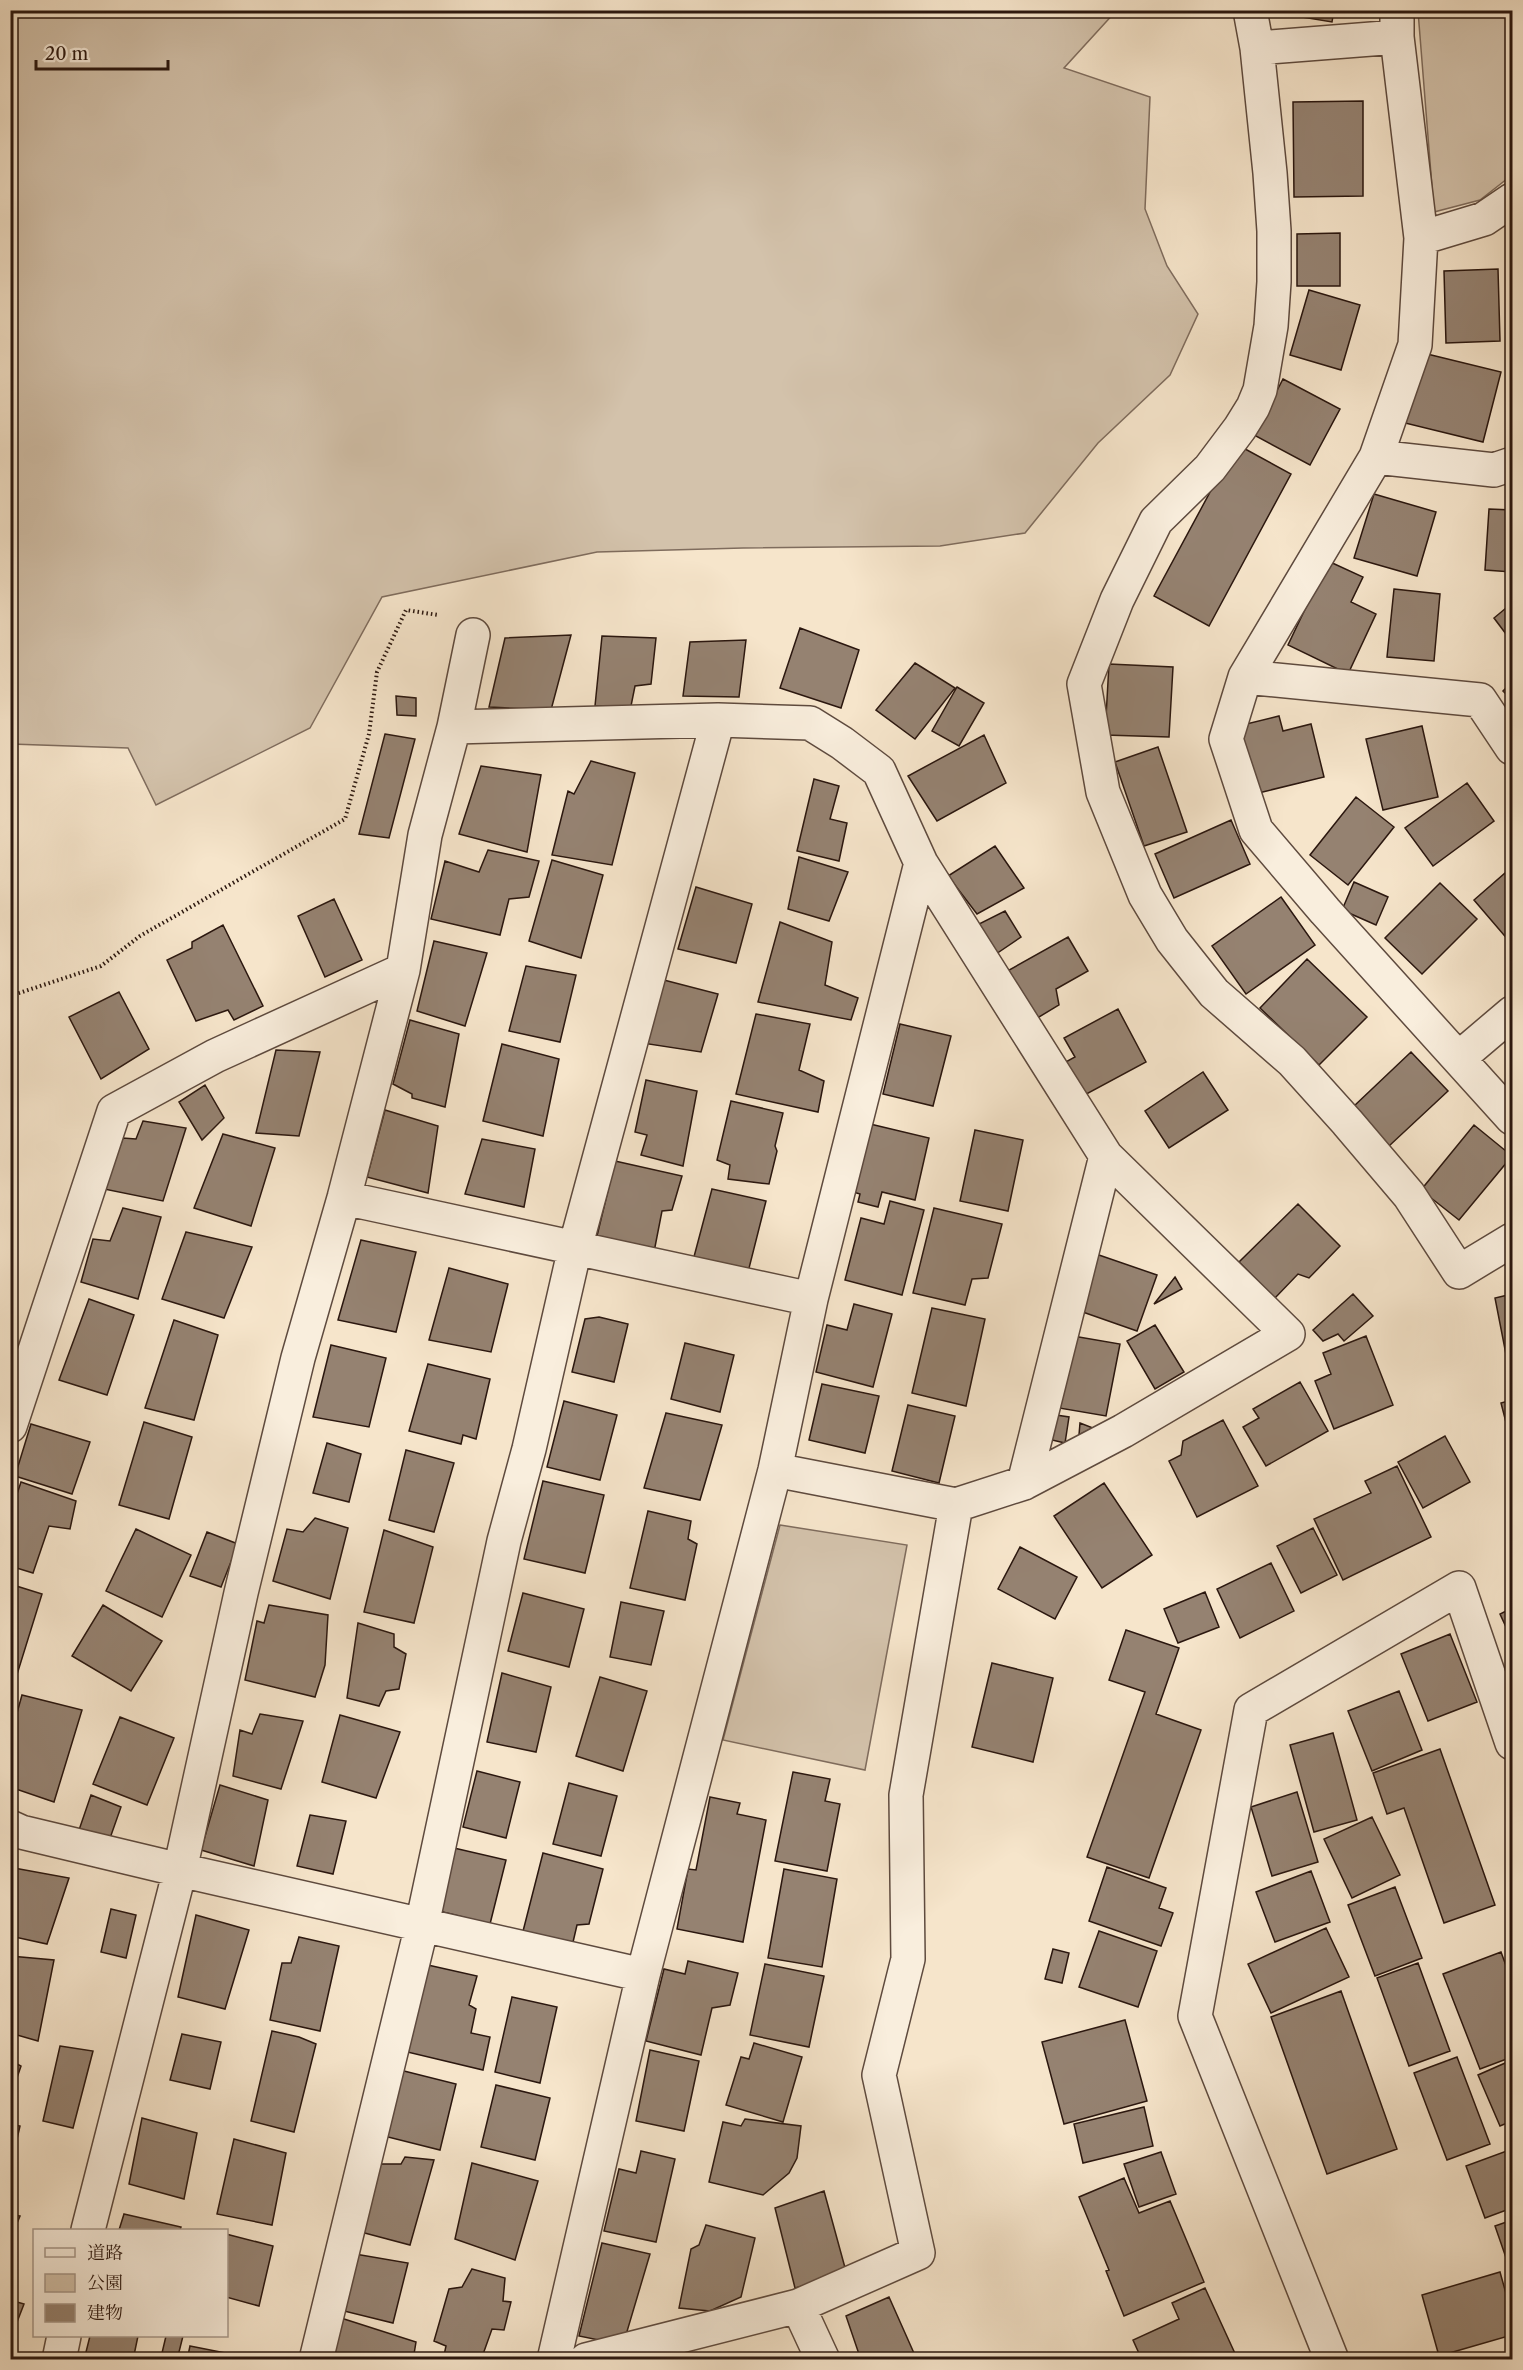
<svg xmlns="http://www.w3.org/2000/svg" width="1523" height="2370" viewBox="0 0 1523 2370" font-family="'Libre Caslon Text','Noto Serif JP',serif">
<style>
.green{fill:#d3c2ab;stroke:#7f6c5d;stroke-width:1.5}
.building{fill:#958271;stroke:#2b170f;stroke-width:1.5}
.lines{fill:none;stroke-linecap:round;stroke-linejoin:round}
.minor-casing{stroke:#5e4a3e;stroke-width:36}
.path{stroke:#2b170f;stroke-width:4;stroke-dasharray:1.5 3;stroke-linecap:butt}
.minor{stroke:#f9eedd;stroke-width:33}
</style>
<rect width="100%" height="100%" fill="#f6e5cb"/>
<filter id="stains"><feTurbulence type="fractalNoise" baseFrequency=".00333" numOctaves="4"/><feColorMatrix values="0 0 0 0 .2 0 0 0 0 .09 0 0 0 0 .02 0 0 0 .5 -.17"/></filter>
<radialGradient id="worn" r=".72"><stop offset=".6" stop-color="#630" stop-opacity="0"/><stop offset="1" stop-color="#630" stop-opacity=".3"/></radialGradient>
<path class="green" d="M 11,10 L 1116,11 L 1064,68 L 1150,97 L 1145,209 L 1167,266 L 1198,314 L 1170,375 L 1098,443 L 1025,533 L 940,546 L 743,548 L 597,552 L 382,597 L 310,728 L 156,805 L 128,748 L 11,744 Z
M 1418,11 L 1512,11 L 1512,175 L 1480,200 L 1434,212 Z
M 780,1525 L 907,1545 L 865,1770 L 723,1740 Z"/>
<path class="building" d="M 1259,10 L 1334,10 L 1332,22 Z
M 1363,101 L 1363,196 L 1294,197 L 1293,102 Z
M 1340,233 L 1340,286 L 1297,286 L 1297,234 Z
M 1498,269 L 1500,341 L 1446,343 L 1444,271 Z
M 1309,290 L 1360,305 L 1341,370 L 1290,355 Z
M 1419,352 L 1501,372 L 1483,442 L 1401,422 Z
M 1283,379 L 1340,409 L 1310,465 L 1254,435 Z
M 1236,444 L 1291,474 L 1209,626 L 1154,596 Z
M 1374,494 L 1436,512 L 1417,576 L 1354,558 Z
M 1489,509 L 1512,510 L 1512,572 L 1485,570 Z
M 1328,561 L 1363,577 L 1351,602 L 1376,614 L 1348,674 L 1288,645 Z
M 1394,589 L 1440,594 L 1434,661 L 1387,657 Z
M 1512,603 L 1512,642 L 1494,618 Z
M 800,628 L 859,650 L 841,708 L 780,688 Z
M 571,635 L 551,710 L 489,707 L 505,638 Z
M 602,636 L 656,638 L 651,684 L 635,686 L 631,706 L 595,706 Z
M 746,640 L 739,697 L 683,696 L 690,642 Z
M 915,663 L 955,688 L 915,739 L 876,710 Z
M 1109,664 L 1173,667 L 1169,737 L 1105,735 Z
M 1512,682 L 1512,700 L 1503,691 Z
M 957,687 L 984,703 L 959,746 L 932,731 Z
M 396,696 L 416,698 L 416,716 L 397,715 Z
M 1279,716 L 1283,731 L 1311,724 L 1324,777 L 1250,795 L 1234,727 Z
M 1422,726 L 1438,797 L 1383,810 L 1366,739 Z
M 385,734 L 415,739 L 389,838 L 359,834 Z
M 984,735 L 1006,783 L 937,821 L 908,776 Z
M 1158,747 L 1187,832 L 1144,846 L 1115,762 Z
M 591,761 L 635,773 L 612,865 L 552,855 L 568,791 L 574,794 Z
M 481,766 L 541,775 L 527,852 L 459,834 Z
M 814,779 L 839,786 L 830,819 L 847,823 L 839,861 L 797,851 Z
M 1467,783 L 1494,821 L 1433,866 L 1405,828 Z
M 1356,797 L 1394,827 L 1348,885 L 1310,855 Z
M 1231,820 L 1250,864 L 1174,898 L 1155,854 Z
M 995,846 L 1024,888 L 977,914 L 948,876 Z
M 488,850 L 539,861 L 529,897 L 509,899 L 500,935 L 431,919 L 445,861 L 479,872 Z
M 799,857 L 848,872 L 829,921 L 788,909 Z
M 552,860 L 603,875 L 581,958 L 529,941 Z
M 1512,867 L 1512,938 L 1509,941 L 1474,900 Z
M 1354,882 L 1388,897 L 1376,925 L 1342,910 Z
M 1440,883 L 1477,919 L 1422,974 L 1385,938 Z
M 696,887 L 752,904 L 736,963 L 678,949 Z
M 1281,897 L 1315,945 L 1246,994 L 1212,946 Z
M 334,899 L 362,960 L 325,977 L 298,916 Z
M 1005,911 L 1021,937 L 996,954 L 979,924 Z
M 780,922 L 832,942 L 825,985 L 858,998 L 851,1020 L 758,1002 Z
M 223,925 L 263,1006 L 234,1020 L 228,1010 L 196,1021 L 167,960 L 192,948 L 192,942 Z
M 1068,937 L 1088,971 L 1056,989 L 1059,1005 L 1029,1023 L 1002,974 Z
M 434,941 L 487,953 L 465,1026 L 417,1011 Z
M 1307,959 L 1367,1017 L 1319,1065 L 1260,1008 Z
M 526,966 L 576,975 L 560,1042 L 509,1031 Z
M 660,979 L 718,994 L 701,1052 L 642,1043 Z
M 119,992 L 149,1049 L 101,1079 L 69,1017 Z
M 1118,1009 L 1146,1062 L 1079,1098 L 1062,1064 L 1075,1057 L 1064,1038 Z
M 756,1014 L 810,1024 L 799,1070 L 824,1081 L 818,1112 L 736,1094 Z
M 410,1020 L 459,1034 L 445,1107 L 412,1098 L 412,1094 L 393,1084 Z
M 900,1024 L 951,1036 L 933,1106 L 883,1094 Z
M 502,1044 L 559,1059 L 543,1136 L 483,1121 Z
M 276,1050 L 320,1052 L 299,1136 L 256,1133 Z
M 1411,1052 L 1448,1091 L 1389,1146 L 1353,1107 Z
M 1203,1072 L 1228,1110 L 1169,1148 L 1145,1111 Z
M 646,1080 L 697,1091 L 683,1166 L 641,1155 L 647,1135 L 635,1132 Z
M 205,1085 L 224,1118 L 202,1140 L 179,1102 Z
M 731,1101 L 783,1113 L 775,1146 L 777,1151 L 769,1184 L 728,1179 L 730,1165 L 717,1160 Z
M 385,1110 L 438,1126 L 428,1193 L 367,1177 Z
M 143,1121 L 186,1128 L 163,1201 L 104,1189 L 123,1138 L 136,1139 Z
M 866,1123 L 929,1138 L 915,1200 L 882,1192 L 878,1207 L 858,1202 L 860,1194 L 850,1191 Z
M 1474,1125 L 1512,1156 L 1459,1220 L 1421,1190 Z
M 975,1130 L 1023,1140 L 1008,1211 L 960,1201 Z
M 223,1134 L 275,1148 L 251,1226 L 194,1208 Z
M 482,1139 L 535,1149 L 524,1207 L 465,1194 Z
M 615,1161 L 682,1176 L 672,1210 L 662,1211 L 654,1252 L 597,1236 Z
M 712,1189 L 766,1201 L 745,1284 L 691,1268 Z
M 890,1201 L 924,1210 L 902,1295 L 845,1280 L 861,1218 L 884,1224 Z
M 1298,1204 L 1340,1246 L 1309,1278 L 1298,1274 L 1275,1298 L 1239,1262 Z
M 123,1208 L 161,1217 L 138,1299 L 81,1282 L 93,1239 L 110,1241 Z
M 934,1208 L 1002,1224 L 988,1278 L 972,1279 L 965,1305 L 913,1293 Z
M 186,1232 L 252,1247 L 224,1318 L 162,1299 Z
M 361,1240 L 416,1252 L 396,1332 L 338,1320 Z
M 1096,1254 L 1157,1275 L 1137,1331 L 1077,1310 Z
M 449,1268 L 508,1284 L 491,1352 L 429,1340 Z
M 1175,1277 L 1182,1289 L 1154,1304 Z
M 1353,1294 L 1373,1316 L 1344,1341 L 1338,1334 L 1323,1341 L 1313,1330 Z
M 1512,1294 L 1512,1374 L 1510,1375 L 1495,1298 Z
M 89,1299 L 134,1315 L 107,1395 L 59,1380 Z
M 854,1304 L 892,1314 L 873,1387 L 816,1372 L 827,1325 L 847,1330 Z
M 932,1308 L 985,1319 L 966,1406 L 912,1393 Z
M 10,1311 L 17,1314 L 10,1329 Z
M 599,1317 L 628,1324 L 614,1382 L 572,1372 L 585,1319 Z
M 174,1320 L 218,1335 L 194,1420 L 145,1408 Z
M 1155,1325 L 1184,1372 L 1155,1389 L 1127,1341 Z
M 1073,1336 L 1120,1344 L 1106,1416 L 1059,1408 Z
M 1366,1336 L 1393,1405 L 1334,1429 L 1315,1381 L 1331,1374 L 1323,1353 Z
M 685,1343 L 734,1355 L 720,1412 L 671,1399 Z
M 331,1345 L 386,1358 L 369,1427 L 313,1417 Z
M 428,1364 L 490,1379 L 476,1439 L 463,1435 L 461,1444 L 409,1431 Z
M 1300,1382 L 1328,1431 L 1266,1466 L 1243,1427 L 1259,1418 L 1253,1409 Z
M 822,1384 L 879,1396 L 865,1453 L 809,1440 Z
M 1512,1400 L 1512,1438 L 1510,1438 L 1501,1403 Z
M 564,1401 L 617,1415 L 600,1480 L 547,1467 Z
M 908,1405 L 955,1416 L 939,1483 L 892,1471 Z
M 666,1413 L 722,1425 L 700,1500 L 644,1488 Z
M 1056,1415 L 1069,1417 L 1065,1443 L 1052,1440 Z
M 1223,1420 L 1258,1486 L 1197,1517 L 1169,1461 L 1181,1455 L 1183,1441 Z
M 144,1422 L 192,1437 L 169,1519 L 119,1505 Z
M 1080,1423 L 1093,1428 L 1079,1435 Z
M 31,1424 L 90,1442 L 72,1494 L 15,1476 Z
M 1445,1436 L 1470,1482 L 1423,1508 L 1398,1462 Z
M 327,1443 L 361,1454 L 349,1502 L 313,1493 Z
M 406,1450 L 454,1463 L 434,1532 L 389,1520 Z
M 1397,1466 L 1431,1537 L 1343,1580 L 1314,1519 L 1371,1493 L 1365,1481 Z
M 543,1481 L 604,1495 L 585,1573 L 524,1559 Z
M 21,1482 L 76,1501 L 70,1529 L 49,1526 L 33,1573 L 10,1566 L 10,1515 Z
M 1104,1483 L 1152,1555 L 1102,1588 L 1054,1516 Z
M 648,1511 L 691,1521 L 688,1539 L 697,1544 L 685,1600 L 630,1588 Z
M 315,1518 L 348,1528 L 330,1599 L 273,1581 L 287,1529 L 303,1532 Z
M 1313,1528 L 1337,1575 L 1301,1593 L 1277,1546 Z
M 136,1529 L 191,1555 L 162,1617 L 106,1591 Z
M 384,1530 L 433,1547 L 414,1623 L 364,1612 Z
M 207,1532 L 238,1544 L 221,1587 L 190,1576 Z
M 1020,1547 L 1077,1577 L 1055,1619 L 998,1589 Z
M 1271,1563 L 1294,1611 L 1240,1638 L 1217,1589 Z
M 10,1584 L 42,1594 L 15,1681 L 10,1680 Z
M 1205,1592 L 1219,1627 L 1178,1643 L 1164,1609 Z
M 523,1593 L 584,1609 L 569,1667 L 508,1651 Z
M 621,1602 L 664,1611 L 651,1665 L 610,1657 Z
M 103,1605 L 162,1641 L 131,1691 L 72,1656 Z
M 269,1605 L 328,1615 L 325,1665 L 315,1697 L 245,1680 L 257,1621 L 264,1623 Z
M 1512,1608 L 1512,1640 L 1500,1614 Z
M 358,1623 L 394,1634 L 394,1647 L 406,1654 L 399,1689 L 386,1691 L 379,1706 L 347,1698 Z
M 1126,1630 L 1179,1648 L 1156,1714 L 1201,1730 L 1149,1878 L 1087,1857 L 1145,1692 L 1109,1680 Z
M 1450,1634 L 1477,1702 L 1428,1721 L 1401,1654 Z
M 992,1663 L 1053,1678 L 1033,1762 L 972,1747 Z
M 502,1673 L 551,1687 L 536,1752 L 487,1742 Z
M 600,1677 L 647,1691 L 623,1771 L 576,1756 Z
M 1399,1691 L 1422,1750 L 1372,1771 L 1348,1711 Z
M 22,1695 L 82,1710 L 54,1802 L 10,1787 L 10,1738 Z
M 260,1714 L 303,1721 L 281,1789 L 233,1776 L 240,1730 L 252,1734 Z
M 340,1715 L 400,1732 L 376,1798 L 322,1782 Z
M 120,1717 L 174,1738 L 147,1805 L 93,1784 Z
M 1333,1733 L 1357,1820 L 1314,1832 L 1290,1745 Z
M 1440,1749 L 1495,1905 L 1444,1923 L 1404,1808 L 1387,1814 L 1373,1773 Z
M 477,1771 L 520,1782 L 506,1838 L 463,1827 Z
M 793,1772 L 830,1779 L 825,1801 L 840,1804 L 827,1871 L 775,1861 Z
M 569,1783 L 617,1796 L 601,1856 L 553,1844 Z
M 220,1785 L 268,1800 L 254,1866 L 201,1850 Z
M 1297,1792 L 1318,1862 L 1272,1876 L 1251,1807 Z
M 91,1795 L 121,1807 L 109,1841 L 79,1830 Z
M 710,1797 L 740,1803 L 737,1814 L 766,1820 L 743,1942 L 677,1929 L 688,1869 L 696,1870 Z
M 310,1815 L 346,1821 L 333,1874 L 297,1866 Z
M 1372,1817 L 1400,1875 L 1352,1898 L 1324,1839 Z
M 454,1848 L 506,1860 L 490,1924 L 439,1911 Z
M 543,1853 L 603,1869 L 589,1924 L 577,1925 L 570,1955 L 520,1943 Z
M 1107,1867 L 1166,1888 L 1159,1908 L 1173,1913 L 1161,1946 L 1089,1921 Z
M 14,1868 L 69,1878 L 47,1944 L 10,1936 L 10,1886 Z
M 784,1869 L 837,1879 L 822,1967 L 768,1958 Z
M 1311,1871 L 1330,1922 L 1275,1942 L 1256,1892 Z
M 1395,1887 L 1422,1958 L 1375,1976 L 1348,1905 Z
M 111,1909 L 136,1915 L 126,1958 L 101,1952 Z
M 196,1915 L 249,1930 L 225,2009 L 178,1997 Z
M 1326,1928 L 1349,1977 L 1271,2013 L 1248,1964 Z
M 1099,1931 L 1157,1951 L 1138,2007 L 1079,1987 Z
M 299,1937 L 339,1946 L 320,2031 L 270,2020 L 282,1963 L 291,1963 Z
M 1053,1949 L 1069,1953 L 1062,1983 L 1045,1979 Z
M 1501,1952 L 1512,1982 L 1512,2057 L 1480,2069 L 1443,1974 Z
M 10,1956 L 54,1960 L 38,2041 L 10,2033 Z
M 688,1961 L 738,1973 L 730,2005 L 712,2008 L 701,2055 L 646,2041 L 664,1969 L 685,1974 Z
M 419,1963 L 477,1976 L 469,2005 L 476,2009 L 471,2033 L 490,2037 L 483,2070 L 399,2050 Z
M 1418,1963 L 1450,2051 L 1409,2066 L 1377,1978 Z
M 765,1964 L 824,1976 L 809,2047 L 750,2035 Z
M 1341,1991 L 1397,2149 L 1327,2174 L 1271,2017 Z
M 512,1997 L 557,2007 L 540,2083 L 495,2072 Z
M 1125,2020 L 1147,2101 L 1064,2124 L 1042,2042 Z
M 272,2031 L 299,2037 L 316,2044 L 294,2132 L 251,2121 Z
M 182,2034 L 221,2042 L 210,2089 L 170,2080 Z
M 754,2043 L 802,2057 L 783,2122 L 726,2105 L 741,2057 L 749,2059 Z
M 60,2046 L 93,2051 L 73,2128 L 43,2121 Z
M 650,2050 L 699,2061 L 684,2131 L 636,2121 Z
M 1457,2057 L 1490,2144 L 1447,2160 L 1414,2073 Z
M 10,2060 L 21,2066 L 10,2098 Z
M 1512,2060 L 1512,2121 L 1500,2126 L 1478,2075 Z
M 400,2070 L 456,2084 L 440,2150 L 384,2136 Z
M 496,2085 L 550,2098 L 535,2160 L 481,2147 Z
M 1144,2107 L 1153,2146 L 1083,2163 L 1074,2124 Z
M 142,2118 L 197,2133 L 184,2199 L 129,2184 Z
M 745,2119 L 801,2126 L 797,2158 L 789,2173 L 763,2195 L 709,2182 L 723,2122 L 741,2126 Z
M 10,2124 L 20,2126 L 10,2169 Z
M 234,2139 L 286,2153 L 272,2225 L 217,2214 Z
M 1512,2149 L 1512,2208 L 1485,2218 L 1466,2166 Z
M 641,2151 L 675,2159 L 656,2242 L 604,2231 L 619,2169 L 636,2173 Z
M 1161,2152 L 1176,2194 L 1139,2207 L 1124,2164 Z
M 405,2157 L 434,2160 L 410,2245 L 357,2231 L 380,2164 L 401,2164 Z
M 472,2163 L 538,2181 L 515,2260 L 455,2239 Z
M 1124,2178 L 1139,2213 L 1170,2201 L 1204,2282 L 1124,2316 L 1106,2271 L 1109,2270 L 1079,2197 Z
M 824,2191 L 847,2275 L 795,2288 L 775,2208 Z
M 10,2214 L 20,2216 L 10,2240 Z
M 124,2214 L 181,2227 L 180,2230 L 119,2230 Z
M 1512,2220 L 1512,2275 L 1495,2226 Z
M 706,2225 L 755,2238 L 741,2297 L 710,2311 L 679,2308 L 691,2249 L 699,2245 Z
M 226,2234 L 273,2246 L 259,2306 L 226,2297 Z
M 602,2243 L 650,2254 L 623,2345 L 579,2336 Z
M 355,2254 L 408,2263 L 393,2323 L 344,2311 Z
M 472,2269 L 505,2278 L 503,2301 L 511,2302 L 504,2330 L 492,2329 L 481,2360 L 443,2360 L 446,2346 L 434,2341 L 449,2289 L 462,2287 Z
M 1500,2272 L 1512,2315 L 1512,2335 L 1439,2356 L 1422,2295 Z
M 1205,2288 L 1238,2360 L 1142,2360 L 1133,2340 L 1179,2319 L 1172,2303 Z
M 889,2297 L 917,2360 L 861,2360 L 846,2316 Z
M 10,2300 L 24,2304 L 17,2322 L 10,2320 Z
M 341,2318 L 416,2342 L 413,2360 L 329,2360 Z
M 90,2336 L 138,2336 L 133,2360 L 84,2360 Z
M 166,2336 L 183,2336 L 178,2356 L 162,2353 Z
M 190,2346 L 236,2355 L 235,2360 L 187,2360 Z"/>
<g class="lines">
<g class="minor-casing">
<path id="minor" d="M 1250,10 L 1257,48
M 1397,10 L 1397,37 L 1421,238 L 1415,345 L 1376,457 L 1245,677 L 1226,739 L 1256,830 L 1325,911 L 1512,1118
M 1397,37 L 1257,48 L 1270,173 L 1274,231 L 1274,282 L 1271,326 L 1260,390 L 1253,407 L 1240,428 L 1210,468 L 1156,521 L 1117,600 L 1084,684 L 1103,792 L 1145,895 L 1172,940 L 1214,993 L 1292,1061 L 1347,1122 L 1409,1195 L 1459,1272 L 1512,1240
M 1421,238 L 1484,219 L 1512,200
M 1376,457 L 1494,470 L 1512,464
M 1245,677 L 1480,700 L 1512,748
M 454,727 L 473,635
M 1459,1058 L 1512,1013
M 344,1198 L 811,1299
M 10,1426 L 114,1111 L 215,1056 L 403,970
M 775,1470 L 956,1505
M 1024,1483 L 1106,1156
M 10,1827 L 21,1832 L 180,1870 L 643,1975
M 88,2230 L 180,1870 L 241,1593 L 298,1358 L 344,1198 L 403,970 L 425,835 L 454,727 L 718,720 L 810,723 L 842,743 L 879,771 L 921,863 L 1106,1156 L 1288,1334 L 1123,1431 L 1024,1483 L 956,1505 L 906,1795 L 908,1959 L 879,2075 L 918,2253 L 798,2306 L 586,2360
M 798,2306 L 823,2360
M 59,2360 L 64,2336
M 316,2360 L 422,1925 L 504,1541 L 529,1449 L 575,1248 L 718,720
M 554,2360 L 643,1975 L 775,1470 L 811,1299 L 921,863
M 1332,2360 L 1195,2016 L 1251,1710 L 1459,1588 L 1512,1743"/>
</g>
<path class="path" d="M 10,996 L 101,966 L 140,936 L 345,819 L 369,734 L 377,672 L 406,610 L 438,615"/>
<use href="#minor" class="minor"/>
</g>
<rect width="1523" height="2370" fill="none" stroke="#f6e5cb" stroke-width="36"/>
<rect x="12" y="12" width="1499" height="2346" fill="none" stroke="#2b170f" stroke-width="3"/>
<rect x="18" y="18" width="1487" height="2334" fill="none" stroke="#2b170f" stroke-width="1.5"/>
<rect x="33" y="2229" width="195" height="108" fill="#f9eedd" stroke="#a7988b" stroke-width="1.5"/>
<rect x="45" y="2248" width="30" height="9" fill="#f9eedd" stroke="#a7988b" stroke-width="1.5"/>
<text x="87" y="2259" font-size="18" fill="#2b170f">道路</text>
<rect x="45" y="2274" width="30" height="18" fill="#d3c2ab" stroke="#a7988b" stroke-width="1.5"/>
<text x="87" y="2289" font-size="18" fill="#2b170f">公園</text>
<rect x="45" y="2304" width="30" height="18" fill="#958271" stroke="#a7988b" stroke-width="1.5"/>
<text x="87" y="2319" font-size="18" fill="#2b170f">建物</text>
<path d="M36 60v9h132v-9" fill="none" stroke="#2b170f" stroke-width="3"/>
<text x="45" y="60" font-size="18" fill="#2b170f" stroke="#f9eedd" stroke-width="4.5" paint-order="stroke">20 m</text>
<rect width="100%" height="100%" filter="url(#stains)"/>
<rect width="100%" height="100%" fill="url(#worn)"/>
</svg>
